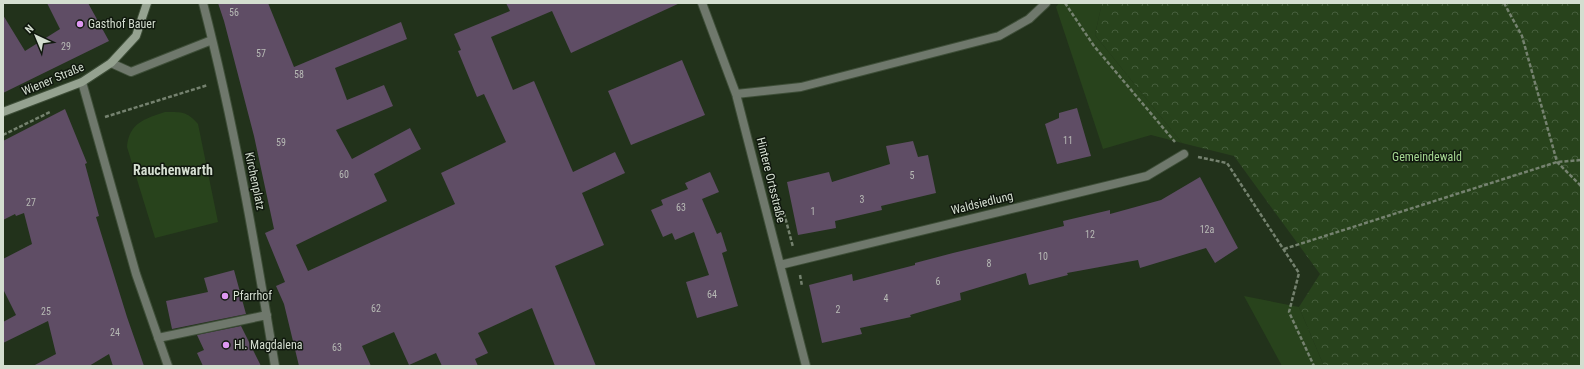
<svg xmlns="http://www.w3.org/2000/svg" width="1584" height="369" viewBox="0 0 1584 369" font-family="'Roboto Condensed',sans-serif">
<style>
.green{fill:#28431c}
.forest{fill:url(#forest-crowns)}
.building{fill:#5f4d65}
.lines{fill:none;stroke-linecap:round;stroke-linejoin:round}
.street-casing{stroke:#3e4e38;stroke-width:10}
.secondary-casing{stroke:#3e4e38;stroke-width:10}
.path{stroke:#75826f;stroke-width:2.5;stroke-dasharray:4 2;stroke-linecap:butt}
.street{stroke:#6f786c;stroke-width:8}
.secondary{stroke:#95a290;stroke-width:8}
.poi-dot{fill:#de98f2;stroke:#10180e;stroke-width:1.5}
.labels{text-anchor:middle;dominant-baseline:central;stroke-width:3;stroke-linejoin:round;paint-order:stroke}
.number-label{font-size:10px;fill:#b7bab5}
.poi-label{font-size:12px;fill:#d4ded0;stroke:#10180e;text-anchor:start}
.street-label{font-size:12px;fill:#d4ded0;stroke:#10180e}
.park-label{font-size:12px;fill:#a6d892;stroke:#10180e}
.quarter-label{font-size:14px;font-weight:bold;fill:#d4ded0;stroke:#10180e}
</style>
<defs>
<pattern id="forest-crowns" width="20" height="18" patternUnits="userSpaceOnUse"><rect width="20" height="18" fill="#28431c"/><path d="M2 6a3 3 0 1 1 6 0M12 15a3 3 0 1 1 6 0" fill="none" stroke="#465e3c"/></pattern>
</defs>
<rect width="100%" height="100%" fill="#22321b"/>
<path class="green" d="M 1059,3 L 1102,3 L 1095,35 L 1182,143 L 1151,135 L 1103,149 L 1056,7 Z
M 165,112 C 181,112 187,111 198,124 L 218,222 L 155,238 L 127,147 C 129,123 144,119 165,112 Z
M 1244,296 L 1299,307 L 1324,366 L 1282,366 Z"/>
<path class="forest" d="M 1102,3 L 1581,3 L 1581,366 L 1324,366 L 1299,307 L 1320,274 L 1234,156 L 1182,143 L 1095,35 Z"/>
<path class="building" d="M 47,3 L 88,3 L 109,41 L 3,93 L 3,15 L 25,51 L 60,29 Z
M 218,3 L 268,3 L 294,67 L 401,22 L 407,39 L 335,68 L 347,100 L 384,85 L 393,106 L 336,130 L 352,159 L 410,128 L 421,149 L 374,174 L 387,201 L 296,245 L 308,271 L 455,204 L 441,173 L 506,142 L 484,94 L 477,97 L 458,51 L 461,50 L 454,34 L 510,11 L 506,3 L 680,3 L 571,53 L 552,11 L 491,37 L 513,90 L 534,81 L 573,172 L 615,152 L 625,173 L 582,193 L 604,245 L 555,266 L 596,366 L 555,366 L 532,308 L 478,333 L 488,353 L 475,359 L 478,366 L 442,366 L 436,353 L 409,365 L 394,332 L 362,346 L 371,366 L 299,366 L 284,304 L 276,286 L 285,282 L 265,233 L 274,229 L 254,136 L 224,21 Z
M 682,60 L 705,115 L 631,145 L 608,91 Z
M 1077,108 L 1091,156 L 1057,164 L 1045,124 L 1059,118 L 1059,113 Z
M 65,109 L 87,163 L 85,164 L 99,216 L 96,217 L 127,317 L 144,366 L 113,366 L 109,354 L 89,366 L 33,366 L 56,354 L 48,321 L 3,343 L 3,322 L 16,315 L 3,289 L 3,259 L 32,244 L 24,213 L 16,216 L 15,214 L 3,220 L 3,141 Z
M 913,141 L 918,157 L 928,155 L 936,193 L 881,206 L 882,210 L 835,221 L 836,228 L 798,235 L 787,182 L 829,172 L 832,182 L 890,164 L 886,146 Z
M 710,172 L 719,192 L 702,199 L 717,234 L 721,232 L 727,251 L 722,253 L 738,306 L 697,318 L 686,282 L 709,275 L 694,232 L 675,240 L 672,233 L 663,237 L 651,210 L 663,205 L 661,200 L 688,189 L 685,183 Z
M 1200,177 L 1238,248 L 1215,263 L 1206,248 L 1140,268 L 1138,260 L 1067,273 L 1068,275 L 1029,285 L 1026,273 L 960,293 L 961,300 L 910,315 L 911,317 L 860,328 L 862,334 L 822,343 L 809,285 L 852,274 L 853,281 L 915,265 L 915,263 L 953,253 L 1064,226 L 1063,221 L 1110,210 L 1110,214 L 1161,200 Z
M 234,270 L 246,314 L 172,329 L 166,301 L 208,292 L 204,278 Z
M 241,326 L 261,366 L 203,366 L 197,353 L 204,350 L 197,335 Z"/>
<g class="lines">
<g class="street-casing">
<path id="street" d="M 203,3 C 234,123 255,244 275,366
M 702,3 L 736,94 L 806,366
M 111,63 L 131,72 L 212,40
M 82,82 L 136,274 L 168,366
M 736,94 L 801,87 L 999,36 L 1029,19 L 1046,3
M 780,265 L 1147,176 L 1184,154
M 158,338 L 267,315"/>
</g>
<g class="secondary-casing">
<path id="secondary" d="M 3,112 L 82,82 L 111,63 L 136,36 L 147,3"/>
</g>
<path class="path" d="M 1065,3 L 1094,46 L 1175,142
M 1504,3 L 1522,36 L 1557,162 L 1581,186
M 105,117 L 208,85
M 3,135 L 50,112
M 1198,157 L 1227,163 L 1299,273 L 1289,312 L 1314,366
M 784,213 L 793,247
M 1284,249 L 1557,162 L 1581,160
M 800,275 L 802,286"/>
<use href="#street" class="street"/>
<use href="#secondary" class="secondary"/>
</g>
<g class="poi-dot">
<circle cx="80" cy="24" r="4"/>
<circle cx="225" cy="296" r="4"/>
<circle cx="226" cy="345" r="4"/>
</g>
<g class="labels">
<g class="number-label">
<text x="234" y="12">56</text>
<text x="66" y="46">29</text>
<text x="261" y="53">57</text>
<text x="299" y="74">58</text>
<text x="1068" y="140">11</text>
<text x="281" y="142">59</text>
<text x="344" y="174">60</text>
<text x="912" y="175">5</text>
<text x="862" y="199">3</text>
<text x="31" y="202">27</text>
<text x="681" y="207">63</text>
<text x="813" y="211">1</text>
<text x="1207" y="229">12a</text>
<text x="1090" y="234">12</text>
<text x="1043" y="256">10</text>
<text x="989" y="263">8</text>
<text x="938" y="281">6</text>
<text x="712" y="294">64</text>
<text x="886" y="298">4</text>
<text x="376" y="308">62</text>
<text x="838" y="309">2</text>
<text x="46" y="311">25</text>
<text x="115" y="332">24</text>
<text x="337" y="347">63</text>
</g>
<g class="poi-label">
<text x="88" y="24">Gasthof Bauer</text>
<text x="233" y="296">Pfarrhof</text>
<text x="234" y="345">Hl. Magdalena</text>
</g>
<g class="street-label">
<text transform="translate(53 79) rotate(-23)">Wiener Straße</text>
<text transform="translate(771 180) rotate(76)">Hintere Ortsstraße</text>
<text transform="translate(255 181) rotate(78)">Kirchenplatz</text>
<text transform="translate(982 203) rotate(-14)">Waldsiedlung</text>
</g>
<g class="park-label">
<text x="1427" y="157">Gemeindewald</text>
</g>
<g class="quarter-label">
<text x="173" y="170">Rauchenwarth</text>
</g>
</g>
<rect width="1584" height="369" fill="none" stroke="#d4ded0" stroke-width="8"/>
<g transform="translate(36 36) rotate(316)" stroke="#10180e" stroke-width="3" paint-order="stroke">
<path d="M0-3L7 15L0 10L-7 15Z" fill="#d4ded0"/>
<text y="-6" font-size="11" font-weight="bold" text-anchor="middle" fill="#d4ded0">N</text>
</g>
</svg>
